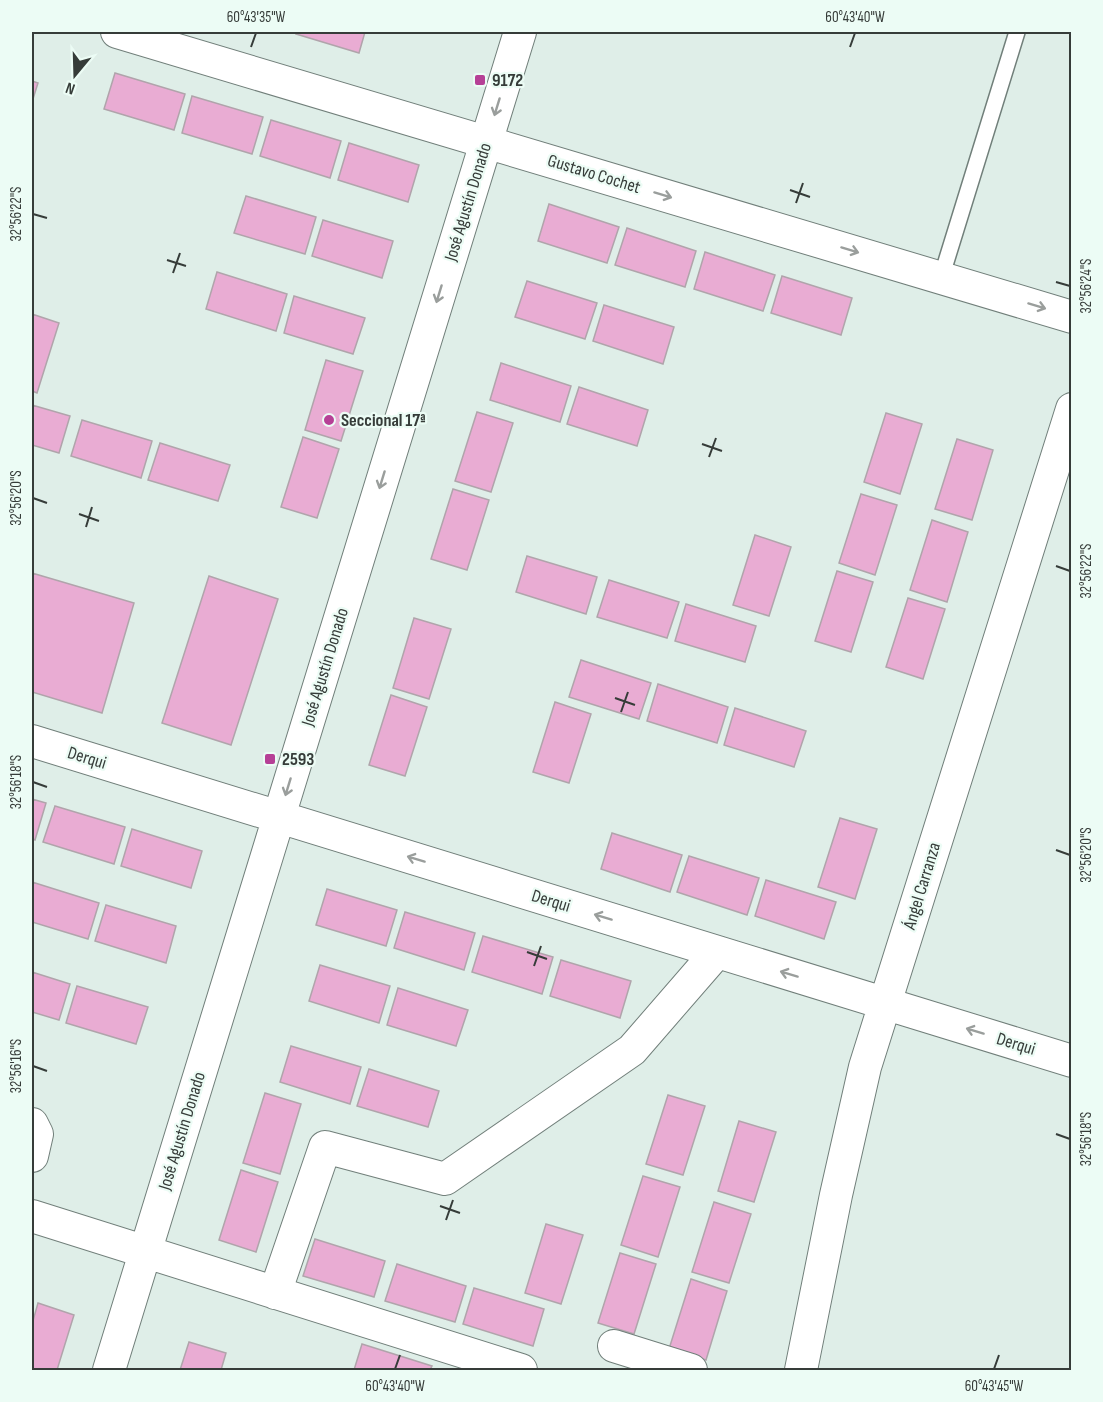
<svg xmlns="http://www.w3.org/2000/svg" width="1103" height="1402" viewBox="0 0 1103 1402" font-family="'Sofia Sans Condensed',sans-serif">
<style>
.building{fill:#e9acd3;stroke:#b0a4ab;stroke-width:1.5}
.lines{fill:none;stroke-linecap:round;stroke-linejoin:round}
.service-casing{stroke:#717f7a;stroke-width:18}
.minor-casing{stroke:#717f7a;stroke-width:34}
.service{stroke:#fff;stroke-width:15}
.minor{stroke:#fff;stroke-width:32}
.oneway{stroke:#9a9e9c}
.ticks{fill:none;stroke:#363c39;stroke-width:2}
.poi-dot{fill:#b64096;stroke:#ecfcf5;stroke-width:2}
.labels{text-anchor:middle;dominant-baseline:central;stroke-width:4.5;stroke-linejoin:round;paint-order:stroke}
.poi-label{font-size:18px;font-weight:bold;fill:#363c39;stroke:#ecfcf5;text-anchor:start}
.street-label{font-size:18px;fill:#363c39;stroke:#ecfcf5}
.neatline{fill:none;stroke:#363c39;stroke-width:2}
.ticks-label{font-size:15px;text-anchor:middle;fill:#363c39}
</style>
<rect width="100%" height="100%" fill="#dfeee8"/>
<path class="building" d="M 297,32 L 365,32 L 359,53 L 296,34 Z
M 115,73 L 185,94 L 174,130 L 104,109 Z
M 32,81 L 38,83 L 32,102 Z
M 192,96 L 263,117 L 252,154 L 182,133 Z
M 271,120 L 341,141 L 330,178 L 260,156 Z
M 349,143 L 419,165 L 408,202 L 338,180 Z
M 246,196 L 316,217 L 305,254 L 234,233 Z
M 549,204 L 619,227 L 607,263 L 538,241 Z
M 323,220 L 393,241 L 382,278 L 312,256 Z
M 627,228 L 696,251 L 685,287 L 615,265 Z
M 705,252 L 775,275 L 763,311 L 694,289 Z
M 217,272 L 287,294 L 276,331 L 206,309 Z
M 782,276 L 852,298 L 841,335 L 771,313 Z
M 527,281 L 597,303 L 585,339 L 515,317 Z
M 294,296 L 365,318 L 353,354 L 284,333 Z
M 604,305 L 674,327 L 663,364 L 593,341 Z
M 32,314 L 59,323 L 37,393 L 32,391 Z
M 326,360 L 363,371 L 341,441 L 305,430 Z
M 501,363 L 571,386 L 560,422 L 490,400 Z
M 579,387 L 648,410 L 637,446 L 567,424 Z
M 32,405 L 70,416 L 59,453 L 32,445 Z
M 477,412 L 513,423 L 491,492 L 455,481 Z
M 886,413 L 922,424 L 900,494 L 864,482 Z
M 82,420 L 152,441 L 141,478 L 71,456 Z
M 303,437 L 339,449 L 317,518 L 281,507 Z
M 957,439 L 993,450 L 972,520 L 935,509 Z
M 160,443 L 230,465 L 218,501 L 148,480 Z
M 453,489 L 489,500 L 467,570 L 431,559 Z
M 861,494 L 897,505 L 875,575 L 839,563 Z
M 932,520 L 968,532 L 947,602 L 910,590 Z
M 755,535 L 791,547 L 769,616 L 733,605 Z
M 527,556 L 597,577 L 586,614 L 516,592 Z
M 837,571 L 873,582 L 851,652 L 815,641 Z
M 32,573 L 134,603 L 102,713 L 32,692 Z
M 209,576 L 278,599 L 231,745 L 162,723 Z
M 609,580 L 679,602 L 667,638 L 597,617 Z
M 908,598 L 945,609 L 923,679 L 886,667 Z
M 686,604 L 756,626 L 745,662 L 675,641 Z
M 414,618 L 451,629 L 429,699 L 393,688 Z
M 581,660 L 651,683 L 639,719 L 569,697 Z
M 658,684 L 728,707 L 717,743 L 647,721 Z
M 391,695 L 427,707 L 405,776 L 369,765 Z
M 555,702 L 591,714 L 569,783 L 533,772 Z
M 735,708 L 806,731 L 794,767 L 724,745 Z
M 32,799 L 46,803 L 35,840 L 32,839 Z
M 55,806 L 125,827 L 114,864 L 43,842 Z
M 840,818 L 877,829 L 855,899 L 818,887 Z
M 132,829 L 202,851 L 191,888 L 121,866 Z
M 612,833 L 682,855 L 670,892 L 601,869 Z
M 689,856 L 759,878 L 747,915 L 677,892 Z
M 766,880 L 836,902 L 824,939 L 755,916 Z
M 32,882 L 99,903 L 88,939 L 32,922 Z
M 327,889 L 397,910 L 386,946 L 316,925 Z
M 106,905 L 176,926 L 166,963 L 95,941 Z
M 405,912 L 475,933 L 464,970 L 394,948 Z
M 483,936 L 553,957 L 542,994 L 472,972 Z
M 561,960 L 631,981 L 620,1018 L 550,996 Z
M 320,965 L 390,986 L 379,1023 L 309,1001 Z
M 32,972 L 70,984 L 59,1020 L 32,1012 Z
M 77,986 L 148,1007 L 136,1044 L 66,1023 Z
M 398,988 L 468,1010 L 456,1046 L 387,1025 Z
M 291,1046 L 361,1067 L 350,1104 L 280,1082 Z
M 369,1069 L 439,1091 L 428,1127 L 357,1106 Z
M 265,1093 L 301,1104 L 280,1174 L 243,1163 Z
M 668,1095 L 705,1106 L 683,1175 L 646,1164 Z
M 739,1121 L 776,1132 L 754,1202 L 718,1191 Z
M 241,1170 L 278,1182 L 256,1252 L 219,1240 Z
M 643,1176 L 680,1187 L 658,1257 L 621,1245 Z
M 714,1202 L 751,1214 L 729,1283 L 692,1272 Z
M 546,1224 L 583,1235 L 561,1304 L 525,1293 Z
M 315,1239 L 385,1261 L 374,1297 L 303,1276 Z
M 620,1253 L 656,1264 L 634,1334 L 598,1323 Z
M 397,1264 L 466,1286 L 455,1322 L 385,1301 Z
M 691,1279 L 727,1291 L 706,1360 L 669,1349 Z
M 474,1288 L 544,1309 L 533,1346 L 463,1324 Z
M 38,1303 L 74,1315 L 57,1370 L 32,1370 L 32,1324 Z
M 189,1342 L 226,1353 L 221,1370 L 180,1370 Z
M 362,1344 L 432,1366 L 430,1370 L 354,1370 Z"/>
<g class="lines">
<g class="service-casing">
<path id="service" d="M 941,278 L 1017,32"/>
</g>
<g class="minor-casing">
<path id="minor" d="M 117,32 L 1072,317
M 32,741 L 1072,1061
M 32,1124 L 37,1134 L 32,1156
M 32,1216 L 521,1370
M 275,1293 L 325,1147 L 445,1179 L 632,1050 L 717,952
M 614,1346 L 691,1370
M 109,1370 L 520,32
M 801,1370 L 836,1195 L 865,1067 L 1072,409"/>
</g>
<use href="#service" class="service"/>
<use href="#minor" class="minor"/>
</g>
<defs><path id="oneway-shaft" d="M-6 0H5M1.5-3L5.5 0L1.5 3" fill="none" stroke-width="1.6" stroke-linecap="round" stroke-linejoin="round" transform="scale(1.5)"/></defs>
<g class="oneway">
<use href="#oneway-shaft" transform="translate(497 107) rotate(107)"/>
<use href="#oneway-shaft" transform="translate(663 195) rotate(17)"/>
<use href="#oneway-shaft" transform="translate(850 250) rotate(17)"/>
<use href="#oneway-shaft" transform="translate(439 294) rotate(107)"/>
<use href="#oneway-shaft" transform="translate(1037 306) rotate(17)"/>
<use href="#oneway-shaft" transform="translate(382 480) rotate(107)"/>
<use href="#oneway-shaft" transform="translate(288 787) rotate(107)"/>
<use href="#oneway-shaft" transform="translate(416 859) rotate(-163)"/>
<use href="#oneway-shaft" transform="translate(603 917) rotate(-163)"/>
<use href="#oneway-shaft" transform="translate(789 974) rotate(-163)"/>
<use href="#oneway-shaft" transform="translate(975 1031) rotate(-163)"/>
</g>
<path class="ticks" d="M 251,47 L 256,33M 850,47 L 855,33M 790,190 L 810,197M 796,203 L 803,183M 33,214 L 47,218M 167,260 L 186,266M 173,273 L 180,253M 1056,282 L 1070,286M 702,444 L 722,451M 709,457 L 716,438M 33,498 L 47,503M 79,514 L 99,521M 86,527 L 92,507M 1056,566 L 1070,571M 615,698 L 635,705M 621,712 L 628,692M 33,782 L 47,787M 1056,850 L 1070,855M 527,952 L 547,959M 534,966 L 541,946M 33,1066 L 47,1071M 1056,1134 L 1070,1139M 440,1206 L 460,1213M 446,1220 L 453,1200M 395,1369 L 400,1355M 994,1369 L 999,1355"/>
<g class="poi-dot">
<rect x="474" y="74" width="12" height="12" rx="3"/>
<circle cx="329" cy="420" r="6"/>
<rect x="264" y="753" width="12" height="12" rx="3"/>
</g>
<g class="labels">
<g class="poi-label">
<text x="492" y="80">9172</text>
<text x="341" y="420">Seccional 17ª</text>
<text x="282" y="759">2593</text>
</g>
<g class="street-label">
<text transform="translate(594 174) rotate(17)">Gustavo Cochet</text>
<text transform="translate(468 202) rotate(-73)">José Agustín Donado</text>
<text transform="translate(325 667) rotate(-73)">José Agustín Donado</text>
<text transform="translate(87 758) rotate(17)">Derqui</text>
<text transform="translate(922 886) rotate(-73)">Ángel Carranza</text>
<text transform="translate(551 901) rotate(17)">Derqui</text>
<text transform="translate(1016 1044) rotate(17)">Derqui</text>
<text transform="translate(182 1131) rotate(-73)">José Agustín Donado</text>
</g>
</g>
<rect width="1103" height="1402" fill="none" stroke="#ecfcf5" stroke-width="66"/>
<g transform="translate(75 75) rotate(199)" stroke="#ecfcf5" stroke-width="4.5" paint-order="stroke">
<path d="M0-4.5L10 22L0 15L-10 22Z" fill="#363c39"/>
<text y="-9" font-size="16" font-weight="bold" text-anchor="middle" fill="#363c39">N</text>
</g>
<rect x="33" y="33" width="1037" height="1336" class="neatline"/>
<g class="ticks-label">
<text x="256" y="22">60°43'35"W</text>
<text x="855" y="22">60°43'40"W</text>
<text transform="translate(16 214) rotate(-90)" y="5">32°56'22"S</text>
<text transform="translate(1086 286) rotate(-90)" y="5">32°56'24"S</text>
<text transform="translate(16 498) rotate(-90)" y="5">32°56'20"S</text>
<text transform="translate(1086 571) rotate(-90)" y="5">32°56'22"S</text>
<text transform="translate(16 782) rotate(-90)" y="5">32°56'18"S</text>
<text transform="translate(1086 855) rotate(-90)" y="5">32°56'20"S</text>
<text transform="translate(16 1066) rotate(-90)" y="5">32°56'16"S</text>
<text transform="translate(1086 1139) rotate(-90)" y="5">32°56'18"S</text>
<text x="395" y="1391">60°43'40"W</text>
<text x="994" y="1391">60°43'45"W</text>
</g>
</svg>
